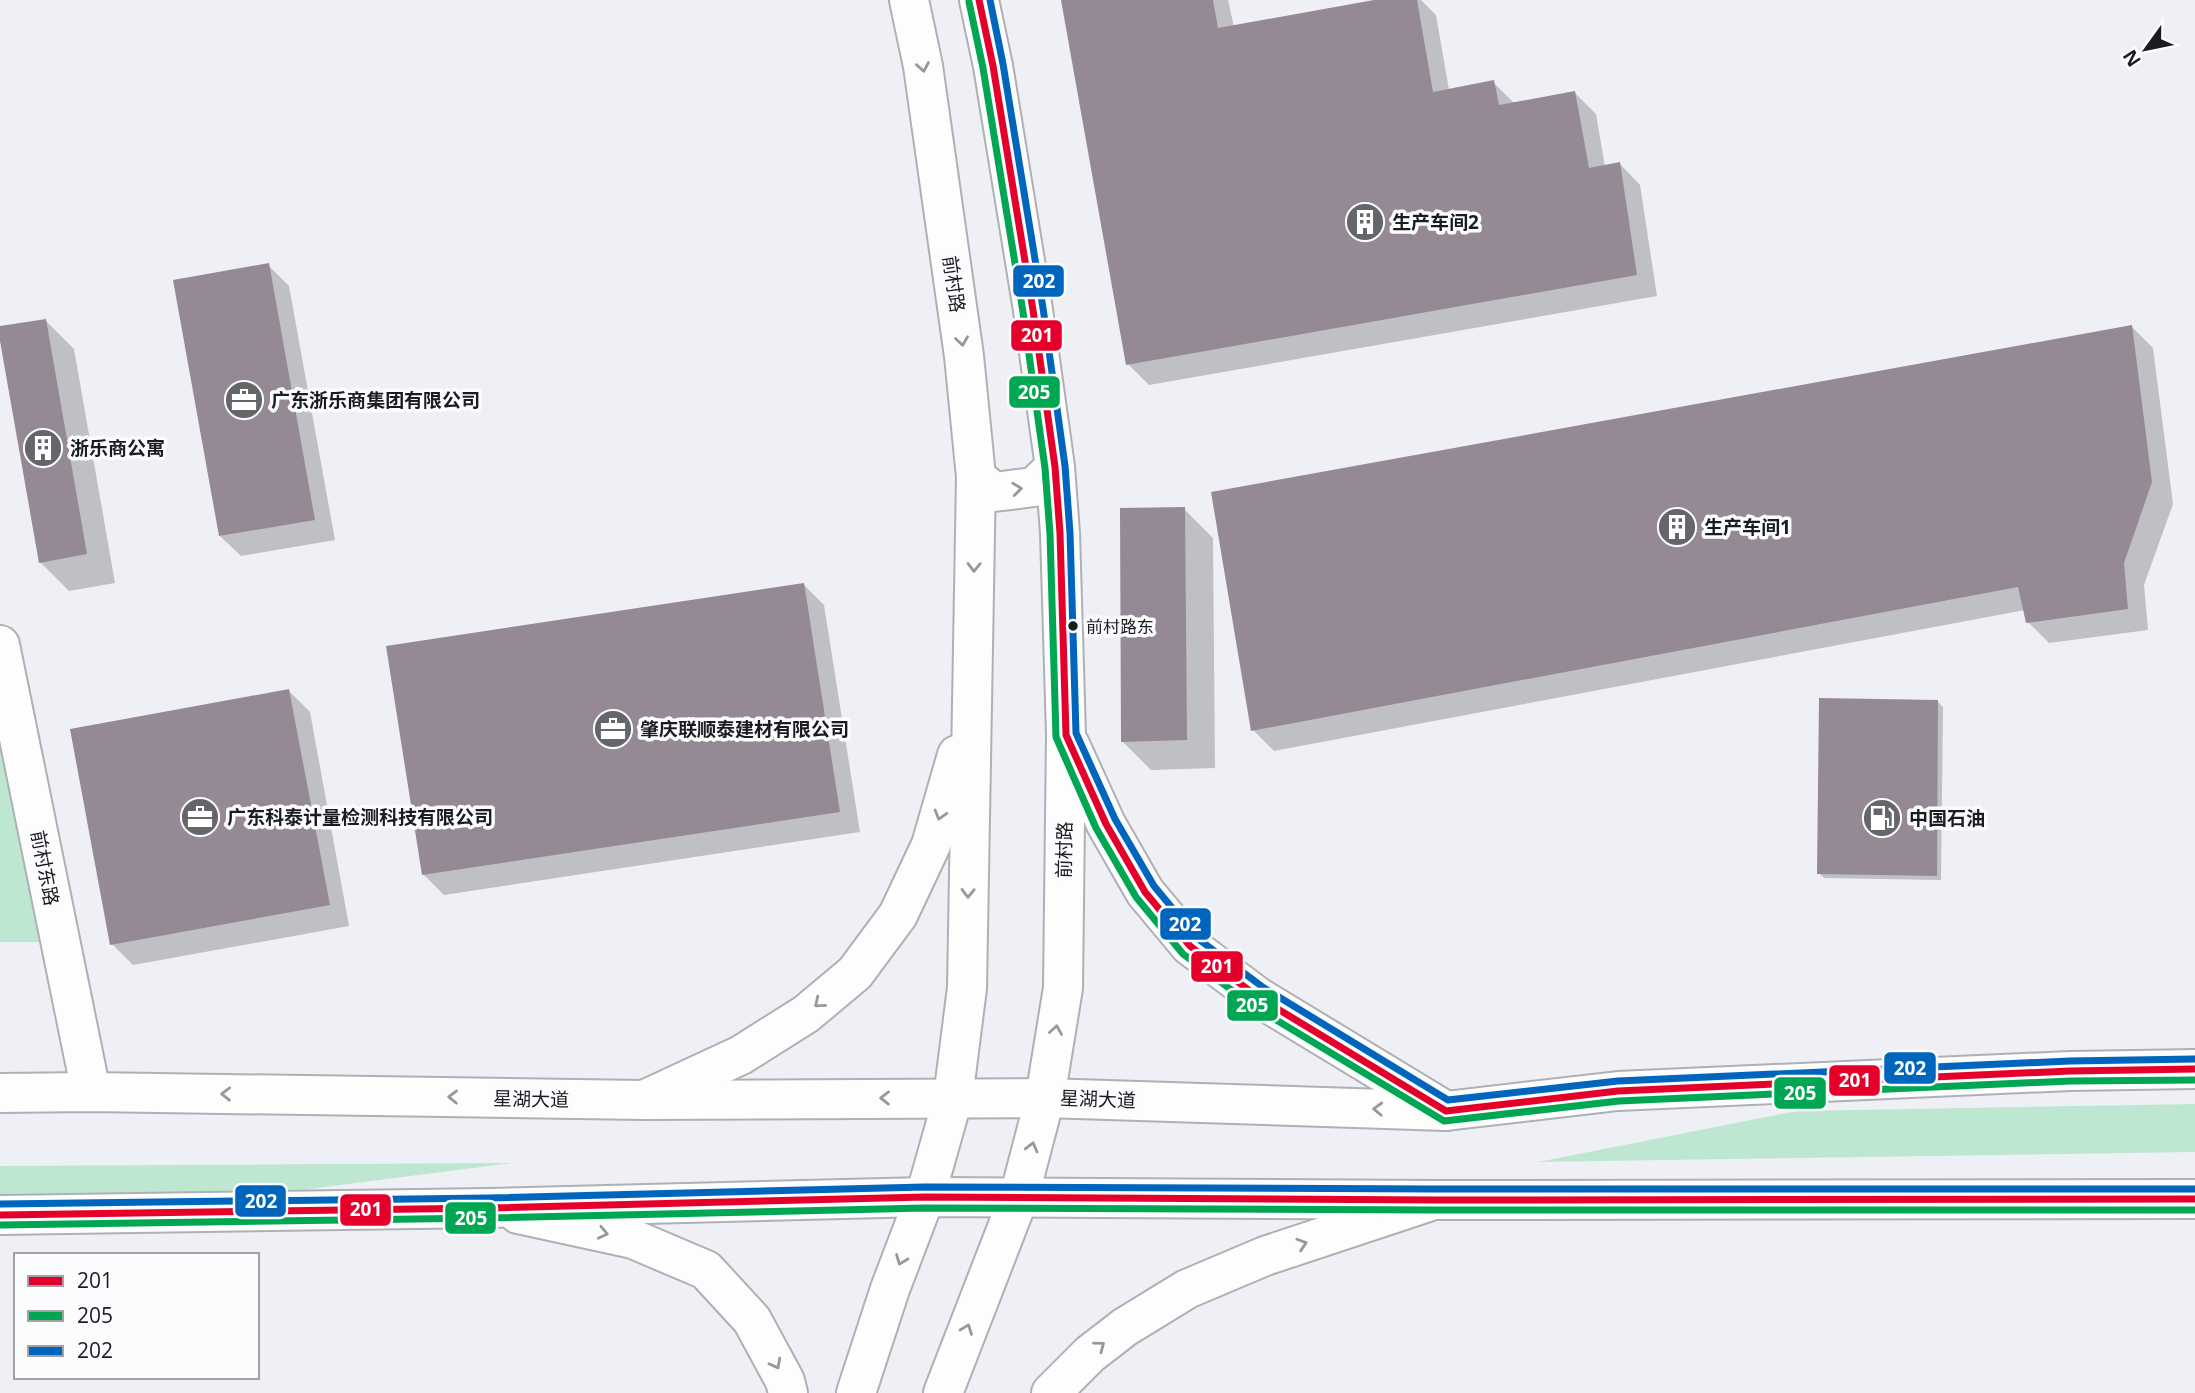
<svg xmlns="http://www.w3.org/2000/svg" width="2195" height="1393" viewBox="0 0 2195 1393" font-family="'Open Sans','Noto Sans SC',sans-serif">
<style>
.green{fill:#bee7d2}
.shadow{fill:#0003}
.building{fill:#948994}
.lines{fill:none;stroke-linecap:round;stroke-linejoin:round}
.street-casing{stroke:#afb0b4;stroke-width:42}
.secondary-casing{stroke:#afb0b4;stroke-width:42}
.primary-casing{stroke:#afb0b4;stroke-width:42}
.street{stroke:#fdfdfe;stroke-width:38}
.secondary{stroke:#fdfdfe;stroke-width:38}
.primary{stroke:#fdfdfe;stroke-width:38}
.bus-1-casing{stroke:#fbfcfe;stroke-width:12}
.bus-2-casing{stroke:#fbfcfe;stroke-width:12}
.bus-3-casing{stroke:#fbfcfe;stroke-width:12}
.bus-1{stroke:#e4002b;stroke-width:7}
.bus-2{stroke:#00a651;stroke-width:7}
.bus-3{stroke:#0065bd;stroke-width:7}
.oneway{stroke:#97989a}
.bus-dot{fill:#1b1c1f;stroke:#fbfcfe;stroke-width:2.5}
.labels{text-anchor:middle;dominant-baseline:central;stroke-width:7;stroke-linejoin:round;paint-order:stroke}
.bus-label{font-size:17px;fill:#1b1c1f;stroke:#fbfcfe;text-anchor:start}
.poi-label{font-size:19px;font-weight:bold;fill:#1b1c1f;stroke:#fbfcfe;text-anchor:start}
.street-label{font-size:19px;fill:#1b1c1f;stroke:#fbfcfe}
.line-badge{stroke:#fbfcfe;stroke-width:2.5}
.badge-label{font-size:19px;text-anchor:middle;font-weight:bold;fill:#fff}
</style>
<rect width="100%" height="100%" fill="#eff0f5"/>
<path class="green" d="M 0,628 L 42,942 L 0,942 Z
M 2195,1104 L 2195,1152 L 1538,1162 L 1797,1111 Z
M 512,1163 L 184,1205 L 0,1208 L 0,1166 Z"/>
<path class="shadow" d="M 1063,0 L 1228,0 L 1234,27 L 1384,0 L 1421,0 L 1436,15 L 1449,90 L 1493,82 L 1514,103 L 1575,93 L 1596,114 L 1605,167 L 1620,164 L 1640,185 L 1657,296 L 1149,385 L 1128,364 Z
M 268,265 L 289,286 L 335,540 L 241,556 L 220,536 Z
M 45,320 L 74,349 L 115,583 L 69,591 L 40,562 L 0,331 L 0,328 Z
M 2132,327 L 2153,348 L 2173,504 L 2144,585 L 2148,630 L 2049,643 L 2028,622 L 2025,610 L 1274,751 L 1253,730 Z
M 1184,509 L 1213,538 L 1215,768 L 1151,770 L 1123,742 Z
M 803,584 L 824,605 L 860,832 L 444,895 L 423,874 Z
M 289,691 L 310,712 L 349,926 L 133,965 L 112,944 Z
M 1938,702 L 1943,707 L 1941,880 L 1824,878 L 1819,873 Z"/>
<path class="building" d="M 1061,0 L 1213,0 L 1218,28 L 1374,0 L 1417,0 L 1433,92 L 1494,80 L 1499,105 L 1575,91 L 1589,168 L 1620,162 L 1637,275 L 1126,365 Z
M 269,263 L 315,520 L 219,536 L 173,280 Z
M 46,319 L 87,554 L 39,563 L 0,341 L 0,326 Z
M 2132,325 L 2152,482 L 2124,563 L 2128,609 L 2026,623 L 2018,587 L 1251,731 L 1211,492 Z
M 1185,507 L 1187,740 L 1121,742 L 1120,508 Z
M 804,583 L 840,812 L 422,875 L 386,646 Z
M 289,689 L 330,905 L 110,945 L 70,729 Z
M 1819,698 L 1938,700 L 1937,876 L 1817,874 Z"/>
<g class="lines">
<g class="street-casing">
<path id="street" d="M 0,645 L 91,1092"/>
</g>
<g class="secondary-casing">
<path id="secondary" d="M 976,477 L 994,492 L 1034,487 L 1055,467
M 1070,745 L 1106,824 L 1145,892 L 1190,946 L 1258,997 L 1446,1111
M 644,1100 L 741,1055 L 806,1014 L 855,973 L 898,915 L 931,845 L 957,755
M 518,1214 L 633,1239 L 706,1270 L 752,1320 L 785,1381 L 788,1393
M 856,1393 L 890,1289 L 925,1197 L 953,1098 L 967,988 L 976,477 L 964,356 L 923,66 L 909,0
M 943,1393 L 1019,1197 L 1045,1098 L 1063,988 L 1066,735 L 1060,533 L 1055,467 L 1033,310 L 993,66 L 979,0
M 1051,1393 L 1090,1354 L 1125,1327 L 1187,1289 L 1265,1256 L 1428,1202"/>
</g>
<g class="primary-casing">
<path id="primary" d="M 0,1093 L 91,1092 L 644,1100 L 1045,1098 L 1446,1111 L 1618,1091 L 2070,1071 L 2195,1069
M 0,1215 L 488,1208 L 925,1197 L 1435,1200 L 2195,1199"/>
</g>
<use href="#street" class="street"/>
<use href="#secondary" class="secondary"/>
<use href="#primary" class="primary"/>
<g class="bus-1-casing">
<path id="bus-1" d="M 979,0 L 993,66 L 1033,310 L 1055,467 L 1060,533 L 1066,735 L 1106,824 L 1145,892 L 1190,946 L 1258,997 L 1446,1111 L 1618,1091 L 2070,1071 L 2195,1069
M 0,1215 L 488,1208 L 925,1197 L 1435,1200 L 2195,1199"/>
</g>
<g class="bus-2-casing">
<path id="bus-2" d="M 969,2 L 983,68 L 1023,312 L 1045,468 L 1050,534 L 1056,737 L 1096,828 L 1136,897 L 1183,954 L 1253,1006 L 1444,1121 L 1619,1101 L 2070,1081 L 2195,1080
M 0,1225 L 488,1218 L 925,1208 L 1435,1210 L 2195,1210"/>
</g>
<g class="bus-3-casing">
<path id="bus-3" d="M 990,0 L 1003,64 L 1043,308 L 1065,466 L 1070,533 L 1076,733 L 1115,819 L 1154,886 L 1197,938 L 1264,988 L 1448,1100 L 1618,1081 L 2070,1061 L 2195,1059
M 0,1204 L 488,1198 L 925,1187 L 1435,1189 L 2195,1189"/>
</g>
<use href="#bus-1" class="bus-1"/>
<use href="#bus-2" class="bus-2"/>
<use href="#bus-3" class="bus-3"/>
</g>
<defs><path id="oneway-chevron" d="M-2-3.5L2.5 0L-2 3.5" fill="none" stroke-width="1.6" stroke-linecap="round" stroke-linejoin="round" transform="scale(1.75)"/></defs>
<g class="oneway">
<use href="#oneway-chevron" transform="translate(923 67) rotate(80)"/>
<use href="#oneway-chevron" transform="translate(962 341) rotate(82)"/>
<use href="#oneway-chevron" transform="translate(1017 489) rotate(-6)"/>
<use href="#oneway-chevron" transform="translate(974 567) rotate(91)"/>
<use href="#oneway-chevron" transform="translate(940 815) rotate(106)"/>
<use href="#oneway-chevron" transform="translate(968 893) rotate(91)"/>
<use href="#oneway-chevron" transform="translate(819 1003) rotate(140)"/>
<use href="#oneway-chevron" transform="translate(1056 1030) rotate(-81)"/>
<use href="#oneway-chevron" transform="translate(226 1094) rotate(-179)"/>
<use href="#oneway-chevron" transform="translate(453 1097) rotate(-179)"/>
<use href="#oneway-chevron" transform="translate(885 1098) rotate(-179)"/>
<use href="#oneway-chevron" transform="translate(1378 1109) rotate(-178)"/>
<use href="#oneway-chevron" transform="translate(1032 1147) rotate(-75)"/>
<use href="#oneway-chevron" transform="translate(603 1233) rotate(12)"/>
<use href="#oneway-chevron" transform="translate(1302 1244) rotate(-18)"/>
<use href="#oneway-chevron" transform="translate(901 1260) rotate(111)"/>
<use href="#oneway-chevron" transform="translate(967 1329) rotate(-69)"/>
<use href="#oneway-chevron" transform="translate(1100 1346) rotate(-37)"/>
<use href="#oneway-chevron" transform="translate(776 1364) rotate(62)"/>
</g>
<defs>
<g id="building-disc" transform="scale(2.0125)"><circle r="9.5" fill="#65666a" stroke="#fbfcfe"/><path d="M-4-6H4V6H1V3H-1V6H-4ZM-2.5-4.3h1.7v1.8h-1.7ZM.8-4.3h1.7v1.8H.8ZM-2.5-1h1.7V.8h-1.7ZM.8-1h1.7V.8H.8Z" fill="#fff"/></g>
<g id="office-disc" transform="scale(2.0125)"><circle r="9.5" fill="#65666a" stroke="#fbfcfe"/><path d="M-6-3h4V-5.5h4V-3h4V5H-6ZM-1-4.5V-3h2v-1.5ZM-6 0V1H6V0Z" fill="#fff"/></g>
<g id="fuel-disc" transform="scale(2.0125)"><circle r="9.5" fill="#65666a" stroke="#fbfcfe"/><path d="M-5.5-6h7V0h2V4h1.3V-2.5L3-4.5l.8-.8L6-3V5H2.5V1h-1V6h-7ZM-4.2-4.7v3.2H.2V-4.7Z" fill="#fff"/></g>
</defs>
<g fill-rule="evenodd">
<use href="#building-disc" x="1365" y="222"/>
<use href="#office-disc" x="244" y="400"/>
<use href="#building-disc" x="43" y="448"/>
<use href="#building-disc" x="1677" y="527"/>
<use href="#office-disc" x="613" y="729"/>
<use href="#office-disc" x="200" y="817"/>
<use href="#fuel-disc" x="1882" y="818"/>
</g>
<circle class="bus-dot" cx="1073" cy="626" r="6"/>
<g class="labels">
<g class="bus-label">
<text x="1086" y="626">前村路东</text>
</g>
<g class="poi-label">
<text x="1392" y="222">生产车间2</text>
<text x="271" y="400">广东浙乐商集团有限公司</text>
<text x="70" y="448">浙乐商公寓</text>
<text x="1704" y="527">生产车间1</text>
<text x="640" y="729">肇庆联顺泰建材有限公司</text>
<text x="227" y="817">广东科泰计量检测科技有限公司</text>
<text x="1909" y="818">中国石油</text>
</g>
<g class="street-label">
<text transform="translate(954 284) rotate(82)">前村路</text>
<text transform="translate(1064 850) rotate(-89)">前村路</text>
<text transform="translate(45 868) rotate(79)">前村东路</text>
<text transform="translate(531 1099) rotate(1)">星湖大道</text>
<text transform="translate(1098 1099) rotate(2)">星湖大道</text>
</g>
</g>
<g class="line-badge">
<rect x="1012" y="264" width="53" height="34" rx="7" fill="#0065bd"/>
<rect x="1010" y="319" width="53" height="33" rx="7" fill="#e4002b"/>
<rect x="1008" y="375" width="53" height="34" rx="7" fill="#00a651"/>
<rect x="1159" y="907" width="53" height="34" rx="7" fill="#0065bd"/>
<rect x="1190" y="950" width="54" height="33" rx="7" fill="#e4002b"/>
<rect x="1226" y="989" width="53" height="33" rx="7" fill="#00a651"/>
<rect x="1883" y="1051" width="54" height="34" rx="7" fill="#0065bd"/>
<rect x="1828" y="1064" width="53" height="33" rx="7" fill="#e4002b"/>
<rect x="1773" y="1076" width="54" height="34" rx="7" fill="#00a651"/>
<rect x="234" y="1184" width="53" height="34" rx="7" fill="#0065bd"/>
<rect x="339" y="1193" width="53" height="34" rx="7" fill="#e4002b"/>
<rect x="444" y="1201" width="53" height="34" rx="7" fill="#00a651"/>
</g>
<g class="badge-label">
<text x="1039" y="288">202</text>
<text x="1037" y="342">201</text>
<text x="1034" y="399">205</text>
<text x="1185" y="931">202</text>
<text x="1217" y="973">201</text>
<text x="1252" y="1012">205</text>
<text x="1910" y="1075">202</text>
<text x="1855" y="1087">201</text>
<text x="1800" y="1100">205</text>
<text x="261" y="1208">202</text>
<text x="366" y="1216">201</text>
<text x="471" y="1225">205</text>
</g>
<rect x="14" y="1253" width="245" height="126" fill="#fbfcfe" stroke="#a1a2a5" stroke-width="2"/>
<rect x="28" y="1276" width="35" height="10" fill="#e4002b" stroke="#a1a2a5" stroke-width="2"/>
<text x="77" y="1288" font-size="21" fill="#1b1c1f">201</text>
<rect x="28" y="1311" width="35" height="10" fill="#00a651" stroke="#a1a2a5" stroke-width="2"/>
<text x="77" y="1323" font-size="21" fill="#1b1c1f">205</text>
<rect x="28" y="1346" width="35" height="10" fill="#0065bd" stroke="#a1a2a5" stroke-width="2"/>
<text x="77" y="1358" font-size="21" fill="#1b1c1f">202</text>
<g transform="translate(2146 49) rotate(237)" stroke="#fbfcfe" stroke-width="5" paint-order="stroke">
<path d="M0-5L12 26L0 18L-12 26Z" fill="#1b1c1f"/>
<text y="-10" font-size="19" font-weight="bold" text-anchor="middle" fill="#1b1c1f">N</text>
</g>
</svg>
